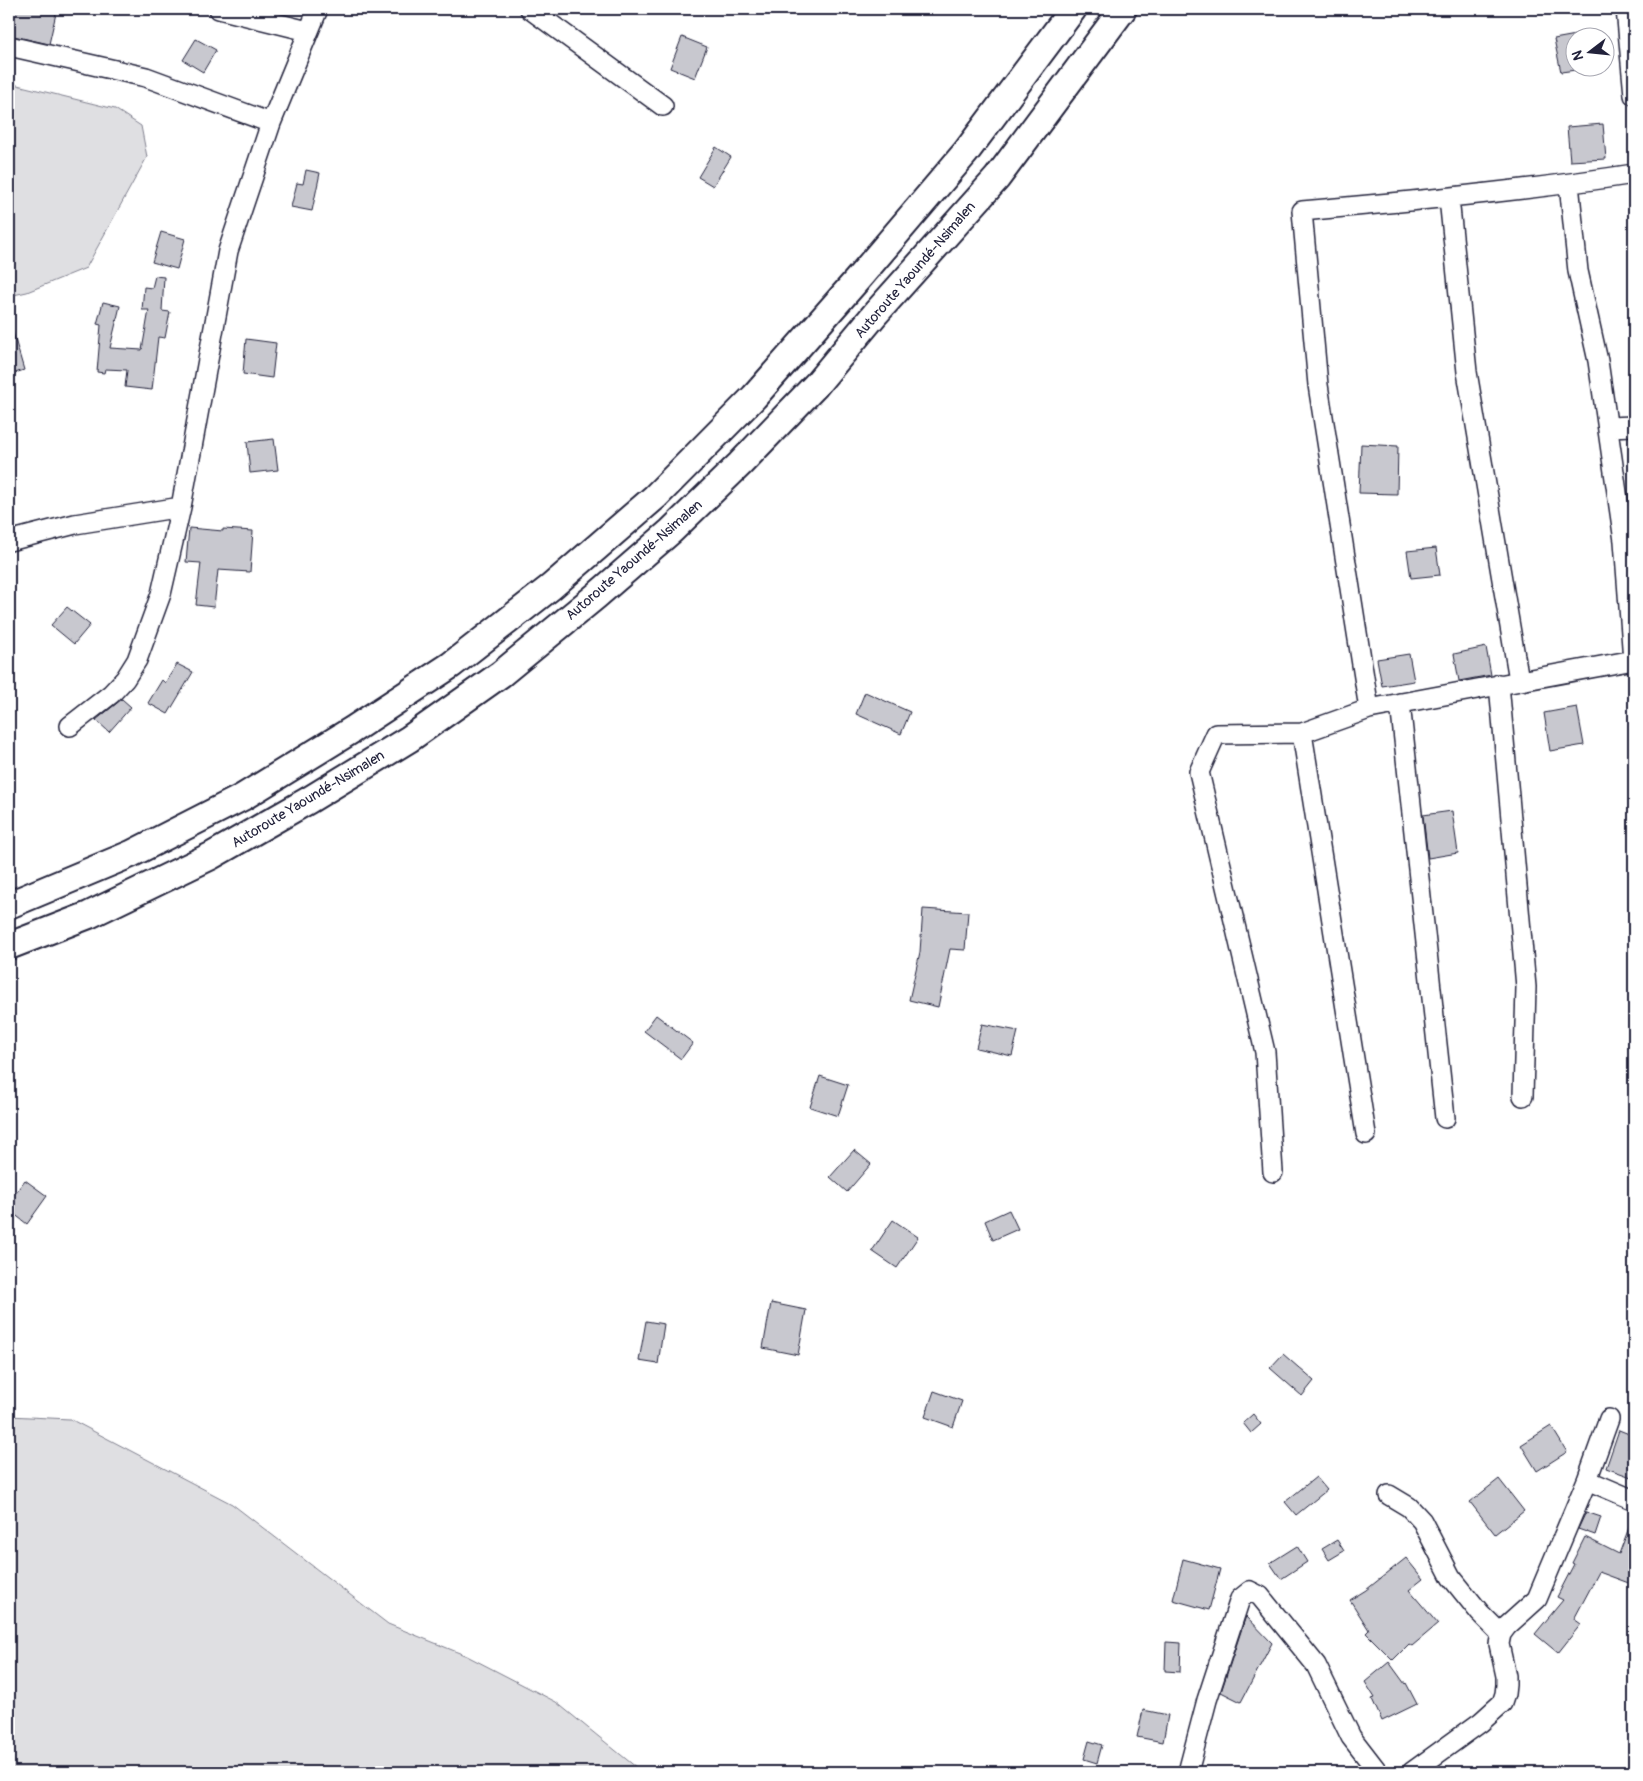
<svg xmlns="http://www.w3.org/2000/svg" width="1643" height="1781" viewBox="0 0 1643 1781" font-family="Pangolin,sans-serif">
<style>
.green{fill:#dfdfe2;stroke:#80808e}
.building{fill:#c8c8cf;stroke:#22223b}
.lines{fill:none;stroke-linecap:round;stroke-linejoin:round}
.minor-casing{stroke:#22223b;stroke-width:22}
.highway-casing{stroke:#22223b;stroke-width:30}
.minor{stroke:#fff;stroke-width:19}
.highway{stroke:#fff;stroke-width:26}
.labels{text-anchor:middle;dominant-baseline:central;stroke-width:5;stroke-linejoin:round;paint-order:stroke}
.street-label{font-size:14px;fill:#22223b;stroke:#fff}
</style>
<rect width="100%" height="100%" fill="#fff"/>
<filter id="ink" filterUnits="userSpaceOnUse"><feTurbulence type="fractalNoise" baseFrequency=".02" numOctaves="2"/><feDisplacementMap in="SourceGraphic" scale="10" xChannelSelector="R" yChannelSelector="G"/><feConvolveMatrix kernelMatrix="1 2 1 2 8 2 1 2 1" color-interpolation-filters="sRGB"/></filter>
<g filter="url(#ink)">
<path class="green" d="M 9,83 L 115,109 L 141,126 L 147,157 L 86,268 L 27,292 L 9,296 Z
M 9,1416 L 70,1419 L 232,1504 L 388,1624 L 467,1656 L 556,1702 L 642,1772 L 9,1772 Z"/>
<path class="building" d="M 9,9 L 57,9 L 49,44 L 9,35 Z
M 1576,35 L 1576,70 L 1561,72 L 1554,39 Z
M 682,37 L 707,47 L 695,78 L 670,68 Z
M 196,39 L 216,50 L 203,72 L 183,60 Z
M 1603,124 L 1606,159 L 1570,161 L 1567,127 Z
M 716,147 L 731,157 L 713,186 L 698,177 Z
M 306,170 L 320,173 L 312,211 L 291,207 L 297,183 L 303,184 Z
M 161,232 L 185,239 L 177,269 L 152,262 Z
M 155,276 L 164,277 L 162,311 L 170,312 L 165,338 L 158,337 L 152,390 L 125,387 L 127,370 L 105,369 L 104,373 L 97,372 L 101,325 L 97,324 L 103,302 L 120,306 L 110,348 L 142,350 L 149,310 L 142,310 L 144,287 L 152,288 Z
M 9,329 L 12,329 L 24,370 L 9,375 Z
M 246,339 L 276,343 L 272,378 L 243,374 Z
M 274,439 L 278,470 L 250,473 L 247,442 Z
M 1361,444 L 1398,446 L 1397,494 L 1359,493 Z
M 189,528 L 223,531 L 223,529 L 253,531 L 250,572 L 218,570 L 214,607 L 196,605 L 201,563 L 186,562 Z
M 1436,548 L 1440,575 L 1411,578 L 1407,551 Z
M 67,607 L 90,625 L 74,644 L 51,625 Z
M 1486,647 L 1491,675 L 1459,681 L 1454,654 Z
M 1409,654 L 1414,681 L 1382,686 L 1377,659 Z
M 177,664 L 193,672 L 168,714 L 148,703 L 162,680 L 165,683 Z
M 865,692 L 910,712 L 901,734 L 856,714 Z
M 122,699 L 131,707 L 109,732 L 96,720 Z
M 1577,707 L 1584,745 L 1550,751 L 1544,713 Z
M 1452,811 L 1458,853 L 1428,858 L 1423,815 Z
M 923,909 L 968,912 L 965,950 L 950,949 L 938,1007 L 909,1000 L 920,952 Z
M 656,1015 L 693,1043 L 681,1059 L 644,1031 Z
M 982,1024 L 1018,1031 L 1012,1056 L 976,1048 Z
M 820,1076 L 848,1085 L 838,1116 L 810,1107 Z
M 854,1150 L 871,1164 L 847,1192 L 830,1177 Z
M 25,1180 L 47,1196 L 27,1224 L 9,1210 L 9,1201 Z
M 1009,1210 L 1018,1229 L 993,1240 L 985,1221 Z
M 893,1220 L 918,1237 L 897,1268 L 872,1251 Z
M 771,1303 L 806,1310 L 798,1355 L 763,1348 Z
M 646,1321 L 664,1324 L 658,1364 L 639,1361 Z
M 1283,1354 L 1314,1381 L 1302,1396 L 1270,1368 Z
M 934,1391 L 962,1401 L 953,1427 L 925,1417 Z
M 1253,1414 L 1261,1424 L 1251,1433 L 1243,1423 Z
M 1551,1426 L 1567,1452 L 1537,1471 L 1521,1445 Z
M 1619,1430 L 1634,1436 L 1634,1478 L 1606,1468 Z
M 1316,1477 L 1327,1490 L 1296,1515 L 1285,1502 Z
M 1499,1479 L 1524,1511 L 1495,1534 L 1470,1502 Z
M 1586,1512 L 1601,1517 L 1595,1535 L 1578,1529 Z
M 1633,1517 L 1634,1518 L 1634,1585 L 1599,1572 L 1574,1619 L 1581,1624 L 1558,1653 L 1535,1634 L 1563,1600 L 1557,1597 L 1574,1564 L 1572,1563 L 1585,1537 L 1619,1554 Z
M 1337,1540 L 1344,1551 L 1329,1560 L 1322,1549 Z
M 1297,1546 L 1307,1562 L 1281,1579 L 1270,1563 Z
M 1406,1558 L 1423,1579 L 1409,1590 L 1438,1624 L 1412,1646 L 1409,1644 L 1393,1660 L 1366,1633 L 1369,1630 L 1350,1600 L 1366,1590 Z
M 1183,1559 L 1220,1569 L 1209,1610 L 1173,1600 Z
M 1246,1616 L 1272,1643 L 1241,1702 L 1221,1692 Z
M 1166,1642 L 1181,1643 L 1180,1672 L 1165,1671 Z
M 1389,1662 L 1405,1684 L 1406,1683 L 1417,1704 L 1382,1721 L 1372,1699 L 1375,1698 L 1365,1682 Z
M 1143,1710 L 1168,1715 L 1163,1742 L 1137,1737 Z
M 1089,1741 L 1102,1745 L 1097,1763 L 1084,1759 Z"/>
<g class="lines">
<g class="minor-casing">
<path id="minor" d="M 219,9 L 308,31
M 530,9 L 663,106
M 1626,9 L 1634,95
M 9,46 L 146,77 L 271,123
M 1569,184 L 1578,271 L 1598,361 L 1624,541 L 1633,660
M 1449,198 L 1467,372 L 1519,680
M 1608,427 L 1634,426
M 9,541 L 75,524 L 181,507
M 1499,684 L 1526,987 L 1523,1096
M 1400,703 L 1445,1118
M 1369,709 L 1318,385 L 1302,211 C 1413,201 1524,191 1634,174
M 70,726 L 111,694 L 125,679 L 137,660 L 161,594 L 181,507 L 228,251 L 271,123 L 318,9
M 1302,733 L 1366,1134
M 1273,1172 L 1265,1052 L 1199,772 L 1216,734 L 1302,733 L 1369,709 L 1634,660
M 1587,1480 L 1634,1500
M 1389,1495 L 1409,1507 L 1422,1521 L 1451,1577 L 1480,1613 L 1501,1634
M 1188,1772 L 1207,1700 L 1240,1599 L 1250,1591 L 1260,1596 L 1316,1665 L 1351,1737 L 1378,1772
M 1412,1772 L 1481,1722 L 1502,1703 L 1505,1694 L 1506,1685 L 1506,1676 L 1499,1644 L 1501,1634 L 1507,1626 L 1537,1599 L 1587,1480 L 1609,1419"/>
</g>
<g class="highway-casing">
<path id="highway" d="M 9,905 L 131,854 L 243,797 L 352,730 L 451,665 L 551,587 L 655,497 L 754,397 L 857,280 L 966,152 L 1073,9
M 9,946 L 89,915 L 211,856 L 309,800 L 409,739 L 501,674 L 596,596 L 671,531 L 740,464 L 816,385 L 876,313 L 997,178 L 1123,9"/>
</g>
<use href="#minor" class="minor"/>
<use href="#highway" class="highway"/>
</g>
</g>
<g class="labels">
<g class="street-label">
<text transform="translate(915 270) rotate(-49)">Autoroute Yaoundé-Nsimalen</text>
<text transform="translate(634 560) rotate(-41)">Autoroute Yaoundé-Nsimalen</text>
<text transform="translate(308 799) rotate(-31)">Autoroute Yaoundé-Nsimalen</text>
</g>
</g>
<rect width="1643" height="1781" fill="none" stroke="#fff" stroke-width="30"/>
<rect x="15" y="15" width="1613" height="1751" fill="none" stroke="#22223b" stroke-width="2" filter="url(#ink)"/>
<g transform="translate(1590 52) rotate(254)"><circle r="24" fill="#ffffff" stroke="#a7a7b1"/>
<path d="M0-4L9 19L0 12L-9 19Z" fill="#22223b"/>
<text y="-8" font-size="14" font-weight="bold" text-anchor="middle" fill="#22223b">N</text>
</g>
</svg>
